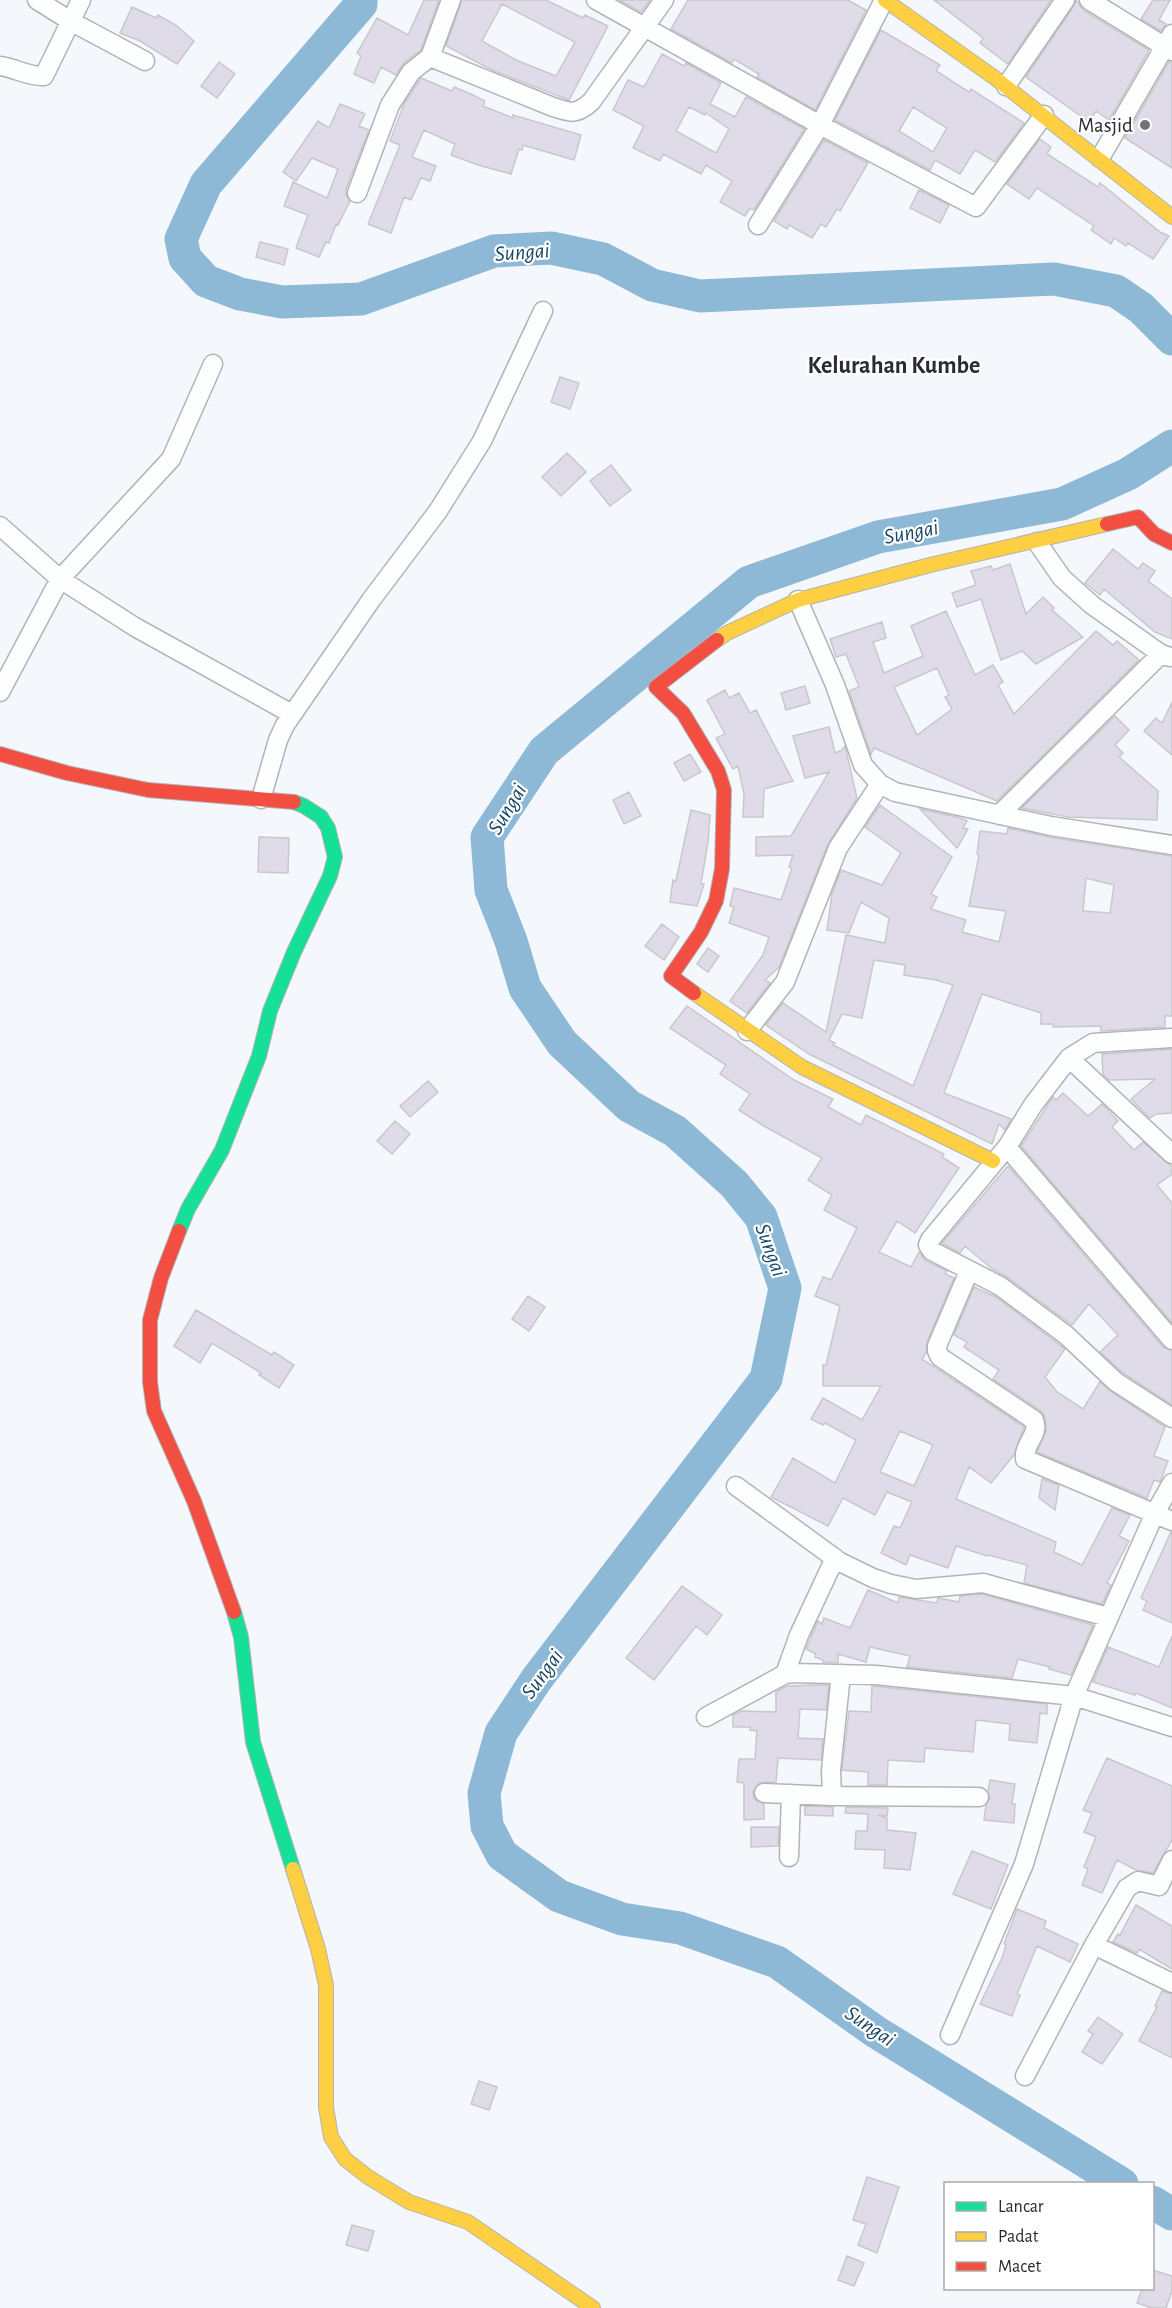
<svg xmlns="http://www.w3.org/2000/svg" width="1172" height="2308" viewBox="0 0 1172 2308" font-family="'Alegreya Sans',sans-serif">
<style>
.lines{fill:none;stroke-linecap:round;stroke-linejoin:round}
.river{stroke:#8db9d7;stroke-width:33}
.building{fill:#e0dbe8;stroke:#c8c8cc;stroke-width:1.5;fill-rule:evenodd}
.street-casing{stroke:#b2b4b7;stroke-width:21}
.fast-casing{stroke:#b2b4b7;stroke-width:16}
.slow-casing{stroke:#b2b4b7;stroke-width:16}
.jam-casing{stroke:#b2b4b7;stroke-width:16}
.street{stroke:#fdfefe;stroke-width:18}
.fast{stroke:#16e098;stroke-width:14}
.slow{stroke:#ffcf43;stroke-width:14}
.jam{stroke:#f24e42;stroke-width:14}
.poi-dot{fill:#717377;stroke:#fff;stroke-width:2}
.labels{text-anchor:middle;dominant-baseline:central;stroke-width:4.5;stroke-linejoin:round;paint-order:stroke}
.poi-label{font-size:21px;fill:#2a2c30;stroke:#fff;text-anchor:end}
.water-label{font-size:22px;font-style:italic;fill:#174764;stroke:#fff}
.quarter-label{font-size:24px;font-weight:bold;fill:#2a2c30;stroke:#fff}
</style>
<rect width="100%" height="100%" fill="#f4f7fb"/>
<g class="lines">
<path class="river" d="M 361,0 L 361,4 L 206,184 L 181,239 L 185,258 L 206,281 L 240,294 L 282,302 L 361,299 L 494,251 L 551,248 L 603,259 L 652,285 L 700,296 L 1054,279 L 1116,291 L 1141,308 L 1172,339
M 1122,2184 L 876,2032 L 777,1962 L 680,1928 L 622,1919 L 559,1896 L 502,1855 L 487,1826 L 484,1793 L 501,1733 L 536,1680 L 766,1379 L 785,1288 L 761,1217 L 734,1184 L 675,1131 L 629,1106 L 562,1043 L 525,988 L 511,941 L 491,890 L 487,837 L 544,751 L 749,582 L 878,537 L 1062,504 L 1128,474 L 1172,446
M 1152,2202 L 1172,2214"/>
</g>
<path class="building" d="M 424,0 L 439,0 L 421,50 L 404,63 L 396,75 L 381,67 L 374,83 L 354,74 L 361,56 L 357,53 L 377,18 L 408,35 Z
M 462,0 L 546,0 L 583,18 L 585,15 L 608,26 L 569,100 L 492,70 L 446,46 ZM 502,4 L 575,42 L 556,76 L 516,60 L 482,41 Z
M 619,0 L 650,0 L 641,12 Z
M 688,0 L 848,0 L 866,10 L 815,110 L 757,77 L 759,74 L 734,59 L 732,63 L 671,29 Z
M 934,0 L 1051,0 L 1008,64 L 980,43 L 983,38 Z
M 1076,0 L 1083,10 L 1149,50 L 1109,120 L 1096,111 L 1089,122 L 1026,77 L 1074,6 Z
M 1153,0 L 1170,0 L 1159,20 L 1166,24 L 1161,31 L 1141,19 Z
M 132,7 L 156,18 L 158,15 L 176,25 L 194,41 L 177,64 L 140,41 L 120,33 Z
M 881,30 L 940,65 L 936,71 L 969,92 L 971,89 L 1024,123 L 995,162 L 975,150 L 960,174 L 935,160 L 930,170 L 835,120 ZM 913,107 L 947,128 L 933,152 L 899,131 Z
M 662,54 L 684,66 L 686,63 L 721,83 L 710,104 L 735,117 L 746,97 L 804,129 L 754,210 L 750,208 L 745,216 L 720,202 L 732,181 L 706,165 L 701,174 L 663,154 L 660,161 L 633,148 L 644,126 L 613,110 L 628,80 L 644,87 ZM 689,107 L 705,115 L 706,113 L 729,129 L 716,153 L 676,131 Z
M 219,62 L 235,74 L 217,98 L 201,86 Z
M 1169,62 L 1172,62 L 1172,168 L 1125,138 Z
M 421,78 L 452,91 L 454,87 L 471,94 L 485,101 L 483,106 L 513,118 L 513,115 L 581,135 L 574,160 L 523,145 L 522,150 L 519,149 L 511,174 L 478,165 L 451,155 L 455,144 L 424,130 L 412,157 L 436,166 L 430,181 L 421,178 L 411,200 L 404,197 L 391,233 L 368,224 L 400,145 L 390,141 L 404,104 Z
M 340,104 L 365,114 L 359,126 L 369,130 L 346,189 L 346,195 L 350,201 L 338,225 L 336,224 L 329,243 L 326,242 L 319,257 L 296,248 L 308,215 L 284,206 L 293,182 L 327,198 L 338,169 L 312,158 L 296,181 L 283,172 L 318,121 L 329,128 Z
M 1040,139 L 1051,147 L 1047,154 L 1098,187 L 1100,183 L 1160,232 L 1169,236 L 1153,259 L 1128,243 L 1126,246 L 1114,238 L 1111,244 L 1091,230 L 1094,226 L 1037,188 L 1029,199 L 1007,184 Z
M 824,140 L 868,163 L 840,211 L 837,209 L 826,227 L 821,224 L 812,238 L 789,225 L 787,229 L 774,221 Z
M 919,190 L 949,205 L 940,223 L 910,208 Z
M 260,242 L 288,249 L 284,265 L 256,257 Z
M 560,377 L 579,383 L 570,409 L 551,402 Z
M 567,453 L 586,472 L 561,496 L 542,477 Z
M 611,465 L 631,490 L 610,506 L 590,481 Z
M 1113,549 L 1138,569 L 1143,563 L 1155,571 L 1148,581 L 1172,599 L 1172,639 L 1155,632 L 1104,589 L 1100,595 L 1085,583 Z
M 1010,564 L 1026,614 L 1043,597 L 1054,608 L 1052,610 L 1083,637 L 1036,664 L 1022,651 L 1001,660 L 981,599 L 957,607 L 952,593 L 976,585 L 971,571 L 991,566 L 993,570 Z
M 946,611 L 975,675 L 993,665 L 1003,682 L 998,685 L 1014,714 L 1096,631 L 1113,645 L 1117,641 L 1139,660 L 997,801 L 874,748 L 871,754 L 849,691 L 859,687 L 846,654 L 836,657 L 830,639 L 882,622 L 886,638 L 873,642 L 884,673 L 923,656 L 911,626 ZM 937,668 L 949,695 L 945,697 L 952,709 L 917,735 L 894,687 Z
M 805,686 L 810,703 L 786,710 L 781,693 Z
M 725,690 L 729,698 L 739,693 L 750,713 L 756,710 L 793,781 L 764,789 L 763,817 L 743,817 L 744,794 L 738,766 L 733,769 L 716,738 L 725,734 L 707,700 Z
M 1172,702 L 1172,755 L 1144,731 L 1156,718 L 1162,723 Z
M 1115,716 L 1129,730 L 1115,745 L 1123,753 L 1119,757 L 1158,791 L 1157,820 L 1068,817 L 1022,808 Z
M 829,727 L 835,753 L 842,750 L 845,746 L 857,798 L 828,844 L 779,967 L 765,980 L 770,983 L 747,1013 L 730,1001 L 763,955 L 769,937 L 729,923 L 734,907 L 730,906 L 734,888 L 781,900 L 792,868 L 789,867 L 793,855 L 756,856 L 756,837 L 791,836 L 829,772 L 805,778 L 793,736 Z
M 690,754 L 701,772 L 684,781 L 674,763 Z
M 629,792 L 641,816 L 624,824 L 613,800 Z
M 880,805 L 952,857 L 931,894 L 937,897 L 931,909 L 966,920 L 962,932 L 999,942 L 1006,911 L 969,906 L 979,855 L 977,854 L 980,831 L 1007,834 L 1008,828 L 1049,837 L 1172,856 L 1172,1016 L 1165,1016 L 1165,1027 L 1101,1031 L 1101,1026 L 1053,1027 L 1053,1024 L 1041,1024 L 1041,1013 L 982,994 L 944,1093 L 1011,1119 L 1005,1130 L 999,1124 L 992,1144 L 809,1054 L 766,1025 L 783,1003 L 826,1032 L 846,935 L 885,943 L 889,918 L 861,902 L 849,933 L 827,930 L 832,894 L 841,870 L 882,885 L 901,853 L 865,827 ZM 1086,878 L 1114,885 L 1110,913 L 1083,911 ZM 874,960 L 905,965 L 904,975 L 936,980 L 953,985 L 913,1086 L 833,1045 L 835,1043 L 829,1040 L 842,1014 L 862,1018 Z
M 920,809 L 961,818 L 967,821 L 963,828 L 968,829 L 957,848 Z
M 691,810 L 710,815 L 708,842 L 701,884 L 704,884 L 697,906 L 670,902 L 673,880 L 676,881 Z
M 259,837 L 289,838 L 288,873 L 258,872 Z
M 662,924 L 679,937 L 664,960 L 645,946 Z
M 708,948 L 719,956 L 708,972 L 697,964 Z
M 687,1006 L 794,1080 L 833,1099 L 828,1107 L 861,1125 L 866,1115 L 944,1154 L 942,1157 L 959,1168 L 915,1233 L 897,1221 L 879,1252 L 911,1267 L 919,1252 L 926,1261 L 947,1271 L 945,1274 L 954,1278 L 927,1342 L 926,1353 L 922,1359 L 1024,1427 L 1014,1455 L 991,1483 L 969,1467 L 956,1499 L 1056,1542 L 1054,1552 L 1082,1565 L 1112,1508 L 1130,1515 L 1119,1536 L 1129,1541 L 1107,1583 L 1111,1585 L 1102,1604 L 1024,1583 L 1027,1565 L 988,1555 L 987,1556 L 956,1546 L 948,1568 L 910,1555 L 906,1565 L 881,1553 L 894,1526 L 900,1528 L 912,1502 L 887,1492 L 875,1515 L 843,1498 L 828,1526 L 771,1497 L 793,1458 L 835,1483 L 856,1440 L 825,1423 L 823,1425 L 811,1419 L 823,1398 L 862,1420 L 881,1386 L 823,1386 L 823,1365 L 826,1365 L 840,1306 L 815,1296 L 823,1277 L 831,1280 L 857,1228 L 824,1210 L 832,1195 L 808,1180 L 822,1158 L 764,1126 L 739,1110 L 750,1094 L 720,1074 L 726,1065 L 670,1028 ZM 900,1431 L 933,1445 L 914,1486 L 880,1472 Z
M 1172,1049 L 1172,1113 L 1156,1114 L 1150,1118 L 1131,1099 L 1155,1079 L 1109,1080 L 1103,1074 L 1102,1054 Z
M 428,1081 L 438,1092 L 410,1117 L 400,1106 Z
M 1063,1093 L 1088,1116 L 1102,1104 L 1118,1121 L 1112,1127 L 1134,1150 L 1143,1142 L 1172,1167 L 1172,1174 L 1157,1185 L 1172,1203 L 1172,1323 L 1021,1146 L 1053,1097 L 1056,1100 Z
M 395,1121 L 410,1134 L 392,1154 L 377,1141 Z
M 1008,1166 L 1163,1347 L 1172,1351 L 1172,1405 L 1123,1373 L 1100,1352 L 1118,1335 L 1089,1304 L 1072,1325 L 1007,1277 L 991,1268 L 965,1246 L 960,1253 L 942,1243 Z
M 974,1287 L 996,1297 L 1065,1349 L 1045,1377 L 1057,1392 L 1083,1409 L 1100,1382 L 1110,1391 L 1165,1427 L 1154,1456 L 1168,1461 L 1160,1482 L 1154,1480 L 1147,1498 L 1037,1452 L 1046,1431 L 1045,1417 L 1041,1411 L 993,1379 L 999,1370 L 964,1347 L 967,1342 L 954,1335 Z
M 528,1296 L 545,1307 L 529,1331 L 512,1319 Z
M 196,1310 L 272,1355 L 274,1352 L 294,1365 L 279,1388 L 259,1375 L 261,1373 L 212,1343 L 200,1363 L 174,1346 Z
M 1042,1479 L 1059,1485 L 1055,1510 L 1039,1498 Z
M 1171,1532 L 1172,1532 L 1172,1623 L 1143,1610 L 1147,1601 L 1141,1598 Z
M 682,1586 L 722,1615 L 707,1635 L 696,1626 L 654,1680 L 626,1658 Z
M 868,1590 L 898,1603 L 899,1597 L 937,1603 L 938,1598 L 959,1602 L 960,1596 L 982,1594 L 1093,1625 L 1071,1675 L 1049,1669 L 1050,1667 L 1018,1659 L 1012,1678 L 907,1667 L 910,1656 L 870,1647 L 866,1662 L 838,1654 L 838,1663 L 823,1662 L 823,1660 L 815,1657 L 816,1654 L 806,1649 L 818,1621 L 822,1624 L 824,1618 L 850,1628 Z
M 1172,1636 L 1172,1708 L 1136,1693 L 1135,1695 L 1093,1682 L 1108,1647 L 1159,1667 Z
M 815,1685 L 829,1685 L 826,1710 L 800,1709 L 798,1738 L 823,1739 L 821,1760 L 778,1758 L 776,1782 L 759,1783 L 753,1792 L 754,1799 L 764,1804 L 764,1819 L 744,1820 L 744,1783 L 737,1782 L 739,1759 L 755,1759 L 757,1731 L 750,1730 L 750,1727 L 733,1727 L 733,1715 L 741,1711 L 776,1712 L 776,1692 L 787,1686 Z
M 872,1686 L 1047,1704 L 1047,1714 L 1040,1713 L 1037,1743 L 1009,1740 L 1010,1724 L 976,1720 L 973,1752 L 925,1748 L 924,1762 L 888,1760 L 887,1785 L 868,1785 L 868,1772 L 842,1770 L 849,1711 L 871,1712 Z
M 1107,1758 L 1172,1786 L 1172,1840 L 1153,1873 L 1136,1870 L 1117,1860 L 1102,1893 L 1082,1885 L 1088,1869 L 1084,1867 L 1096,1837 L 1084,1832 L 1092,1813 L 1083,1810 Z
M 990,1780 L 1015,1784 L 1012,1804 L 1015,1804 L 1014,1823 L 984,1820 L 986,1805 L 990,1798 L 988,1791 Z
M 805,1806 L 833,1807 L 833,1816 L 805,1815 Z
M 846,1807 L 888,1808 L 887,1816 L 878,1815 L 887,1818 L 887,1830 L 916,1833 L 910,1870 L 884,1868 L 885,1850 L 855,1849 L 856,1831 L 867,1831 L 868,1814 L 845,1813 Z
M 751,1827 L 779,1827 L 778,1846 L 751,1847 Z
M 972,1851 L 1008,1865 L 991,1909 L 953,1894 Z
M 1136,1905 L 1172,1926 L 1172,1969 L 1139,1949 L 1137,1953 L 1113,1942 L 1118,1934 L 1120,1935 Z
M 1017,1909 L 1046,1921 L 1044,1928 L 1078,1944 L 1070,1962 L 1037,1946 L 1017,1994 L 1020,1995 L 1012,2016 L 980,2004 L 1002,1958 L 1006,1945 L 1004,1944 Z
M 1162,1991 L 1172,1994 L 1172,2058 L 1139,2041 L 1157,2007 L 1155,2006 Z
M 1098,2017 L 1123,2034 L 1102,2064 L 1082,2052 L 1093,2034 L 1088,2031 Z
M 479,2081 L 497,2087 L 489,2110 L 471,2104 Z
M 867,2177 L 899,2187 L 877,2253 L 858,2245 L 866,2224 L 853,2220 Z
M 352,2225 L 374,2231 L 368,2251 L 346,2245 Z
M 847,2256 L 864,2263 L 854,2286 L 838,2280 Z
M 1152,2270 L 1172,2276 L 1172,2291 L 1166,2308 L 1152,2308 L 1137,2303 L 1142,2289 L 1152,2289 Z"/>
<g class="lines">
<g class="street-casing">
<path id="street" d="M 37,0 L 72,22 L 145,61
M 596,0 L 820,125 L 976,207 L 1044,115
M 1089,0 L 1172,51
M 430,57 L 553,107 C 571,113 576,115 591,102 L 664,0
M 0,66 C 15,68 29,77 44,76 L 81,0
M 1006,86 L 1065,0
M 1100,158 L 1172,34
M 357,193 L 390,105 L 411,72 L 430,57 L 451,0
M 758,225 L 820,125 L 884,0
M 0,526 L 60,579 L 135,627 L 292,714
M 1037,542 L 1062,578 L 1092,605 L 1161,654 L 1170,657
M 798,600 L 835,685 L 863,765 L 880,784 L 895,792 L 1051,826 L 1172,845
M 0,692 L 60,579 L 171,459 L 213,364
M 261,799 L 278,740 L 285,725 L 371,600 L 438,511 L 482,441 L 543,311
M 999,815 L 1161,654
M 747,1031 L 785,982 L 838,848 L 880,784
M 1172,1038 L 1093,1043 L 1069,1058 L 1033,1105 L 1007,1147 L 930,1240 L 928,1245 L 932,1251 L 1000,1286 L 1066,1335 L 1116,1382 L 1172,1418
M 1069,1058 L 1172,1154
M 1007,1147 L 1172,1340
M 969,1271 L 937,1346 L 937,1351 L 940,1357 L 1034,1420 C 1040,1435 1023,1444 1025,1459 L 1172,1521
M 736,1486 L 840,1562 L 873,1578 L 891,1584 L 916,1589 L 983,1583 L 1108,1617
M 785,1674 L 799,1635 L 835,1558
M 841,1674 L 831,1770 L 832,1796 L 979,1797
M 706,1717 L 785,1674 L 793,1673 L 876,1675 L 1074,1696 L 1155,1513 L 1172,1483
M 764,1793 L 832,1796
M 789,1857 L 791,1794
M 1094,1945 L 1172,1983
M 950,2035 L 1024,1864 L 1074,1696 L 1172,1727
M 1025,2076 L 1094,1945 L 1127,1888 L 1138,1881 L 1159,1886 L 1172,1860"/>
</g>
<g class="fast-casing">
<path id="fast" d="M 179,1231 L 188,1209 L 222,1150 L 259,1056 L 270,1011 L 294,952 L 330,876 L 335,857 L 328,828 L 321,817 L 304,806 L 294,802
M 234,1612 L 241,1637 L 253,1742 L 293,1869"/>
</g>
<g class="slow-casing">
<path id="slow" d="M 885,0 L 995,78 L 1172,217
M 717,640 L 727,633 L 798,600 L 930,565 L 1107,524
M 694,993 L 802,1067 L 993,1161
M 293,1869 L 318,1949 L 326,1985 L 326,2107 L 331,2137 L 345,2159 L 368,2177 L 409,2202 L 468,2222 L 593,2308"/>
</g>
<g class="jam-casing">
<path id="jam" d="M 1107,524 L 1138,517 L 1154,534 L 1172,543
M 0,754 L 67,773 L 148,790 L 294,802
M 694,993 L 671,976 L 701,932 L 716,901 L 722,869 L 724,790 L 718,771 L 683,713 L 656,687 L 717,640
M 179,1231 L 161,1278 L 150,1320 L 150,1382 L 154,1411 L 194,1501 L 234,1612"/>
</g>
<use href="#street" class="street"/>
<use href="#fast" class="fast"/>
<use href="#slow" class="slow"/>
<use href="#jam" class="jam"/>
</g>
<circle class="poi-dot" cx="1145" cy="125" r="6"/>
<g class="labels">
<g class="poi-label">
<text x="1133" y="125">Masjid</text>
</g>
<g class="water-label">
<text transform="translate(522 252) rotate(-4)">Sungai</text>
<text transform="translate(911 532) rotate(-11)">Sungai</text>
<text transform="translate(507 809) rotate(-59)">Sungai</text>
<text transform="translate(771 1250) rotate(70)">Sungai</text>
<text transform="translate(542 1674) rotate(-54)">Sungai</text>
<text transform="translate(870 2026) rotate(34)">Sungai</text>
</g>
<g class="quarter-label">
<text x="894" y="366">Kelurahan Kumbe</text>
</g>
</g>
<rect x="944" y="2182" width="210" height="108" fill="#ffffff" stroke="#aaabac" stroke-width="1.5"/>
<rect x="956" y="2202" width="30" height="9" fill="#16e098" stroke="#aaabac" stroke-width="1.5"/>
<text x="998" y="2212" font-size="18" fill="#2a2c30">Lancar</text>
<rect x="956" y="2232" width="30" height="9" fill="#ffcf43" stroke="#aaabac" stroke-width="1.5"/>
<text x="998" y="2242" font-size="18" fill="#2a2c30">Padat</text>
<rect x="956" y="2262" width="30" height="9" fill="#f24e42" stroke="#aaabac" stroke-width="1.5"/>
<text x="998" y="2272" font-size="18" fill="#2a2c30">Macet</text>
</svg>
